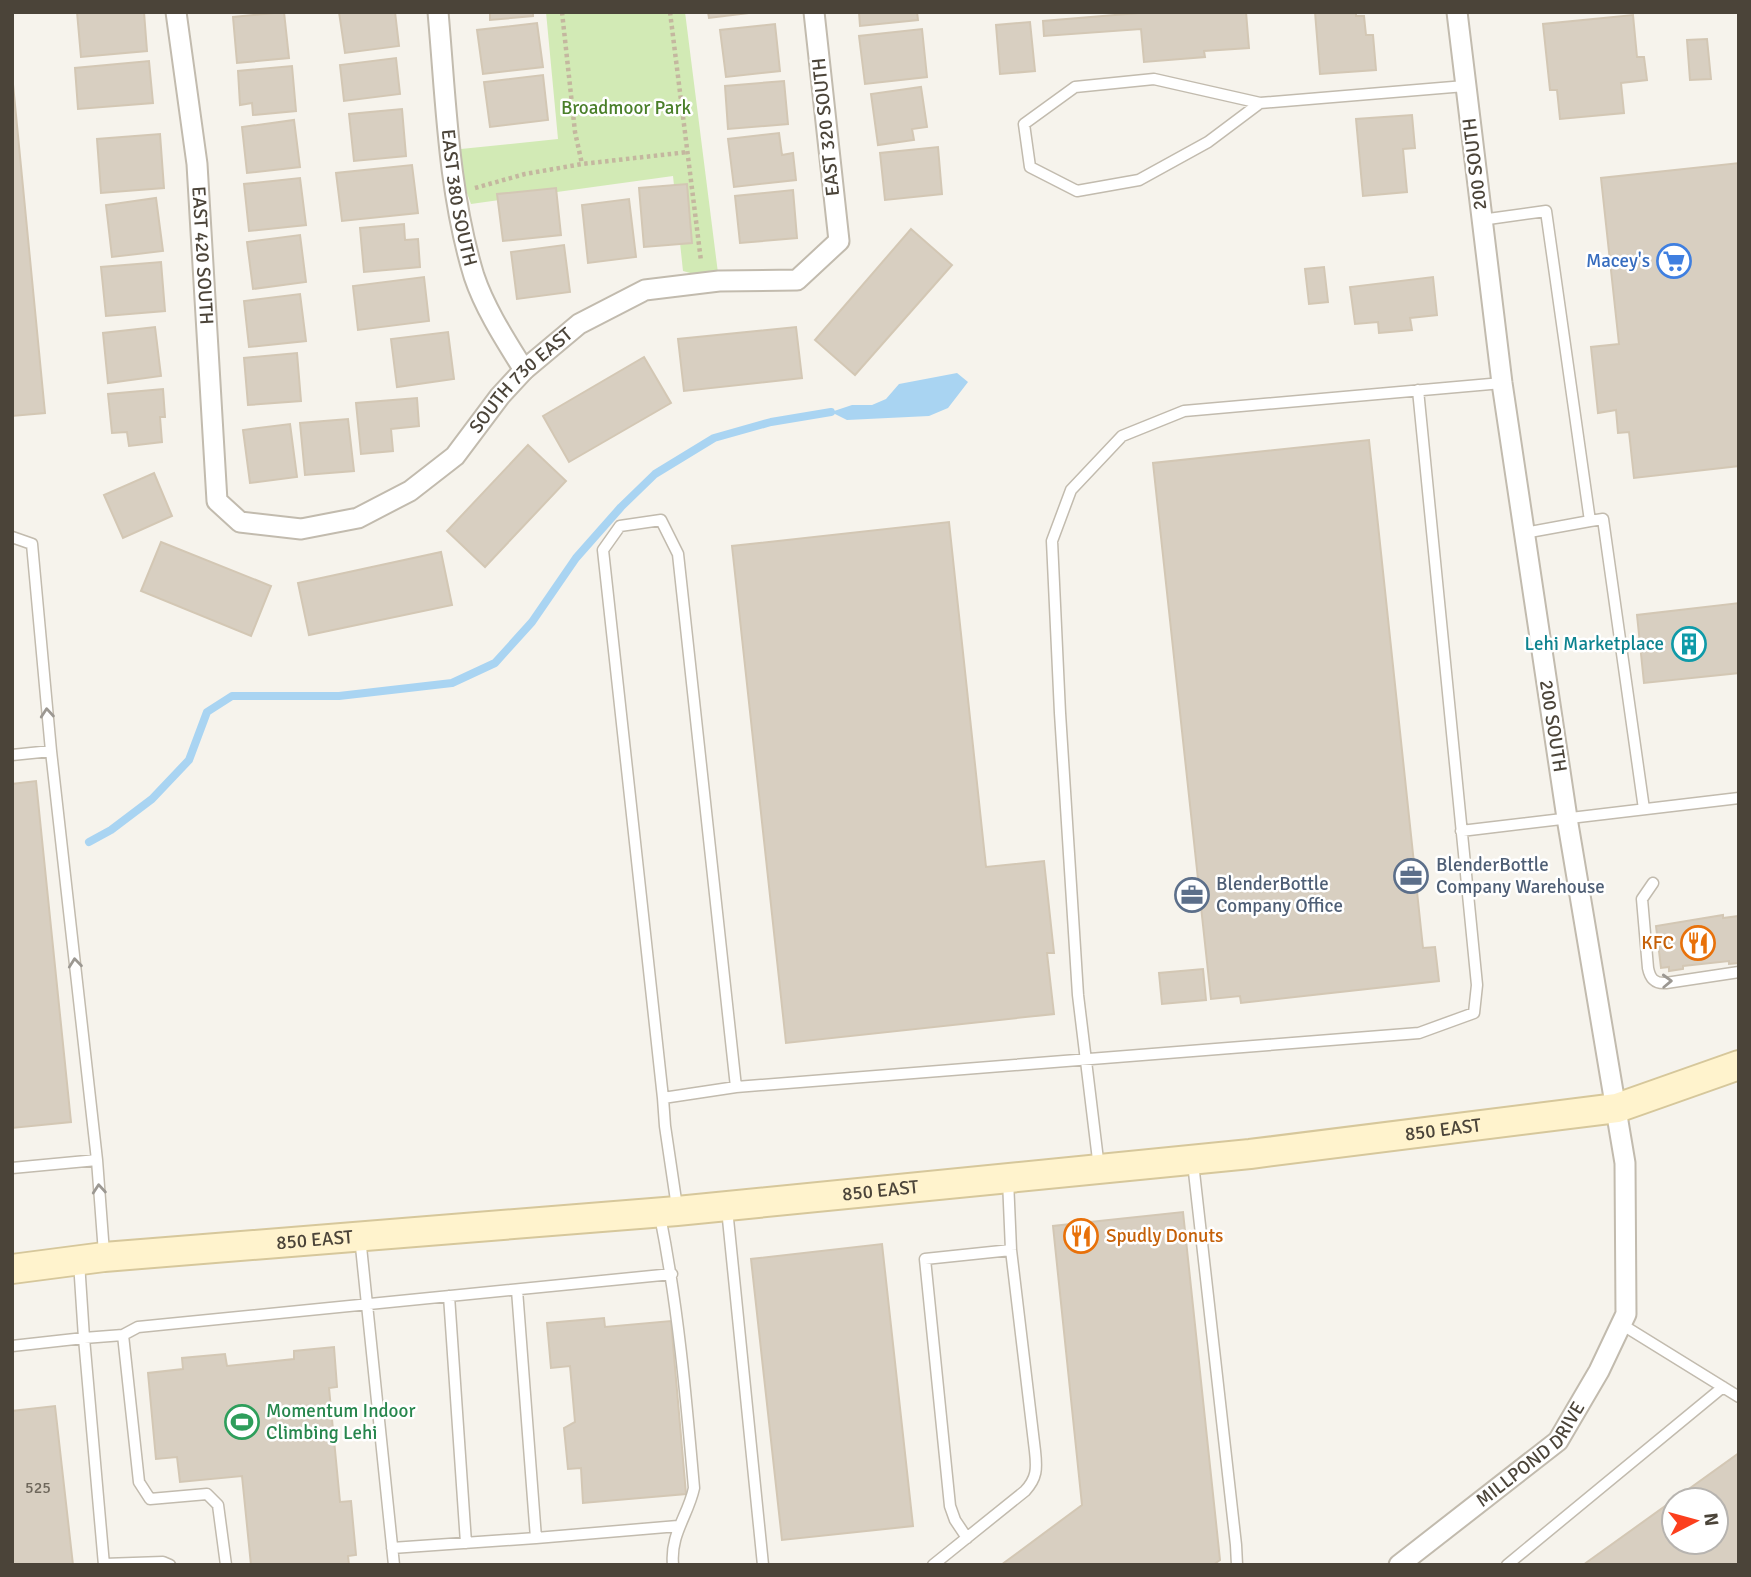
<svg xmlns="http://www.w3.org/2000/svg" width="1751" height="1577" viewBox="0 0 1751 1577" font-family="Signika,sans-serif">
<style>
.green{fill:#d2eab5}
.water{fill:#a9d4f2}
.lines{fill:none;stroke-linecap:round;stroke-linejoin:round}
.stream{stroke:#a9d4f2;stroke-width:8}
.building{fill:#d8cfc1;stroke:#d3c7b4;stroke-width:2;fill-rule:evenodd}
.service-casing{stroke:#c2bbae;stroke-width:13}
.minor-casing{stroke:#c2bbae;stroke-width:23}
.secondary-casing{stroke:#d6c79b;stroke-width:32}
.path{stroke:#c4b79f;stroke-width:4.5;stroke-dasharray:3.5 3.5;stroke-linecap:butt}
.service{stroke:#fff;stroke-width:10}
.minor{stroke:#fff;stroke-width:19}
.secondary{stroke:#fff3cd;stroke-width:28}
.oneway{stroke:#9c9892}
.labels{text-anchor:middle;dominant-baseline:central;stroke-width:5;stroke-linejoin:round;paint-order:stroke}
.number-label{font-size:16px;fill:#6e675b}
.park-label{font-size:19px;fill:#4a7f2a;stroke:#fff}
.street-label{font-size:19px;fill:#4b4439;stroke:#fff}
.shop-label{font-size:19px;fill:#366cbe;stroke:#fff;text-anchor:end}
.culture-label{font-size:19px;fill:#0d838f;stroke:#fff;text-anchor:end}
.service-label{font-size:19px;fill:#4e5e75;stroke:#fff;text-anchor:start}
.food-label{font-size:19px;fill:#c56008;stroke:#fff;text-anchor:end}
.leisure-label{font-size:19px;fill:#27864d;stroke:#fff;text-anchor:start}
</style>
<rect width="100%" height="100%" fill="#f6f3ec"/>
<path class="green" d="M 546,12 L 685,12 L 719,281 L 683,271 L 673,176 L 471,204 L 451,150 L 558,139 Z"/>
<path class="water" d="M 957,373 L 968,382 L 948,408 L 929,416 L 847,420 L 831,412 L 852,405 L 872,405 L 886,399 L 899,384 Z"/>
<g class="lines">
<path class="stream" d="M 89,842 L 111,830 L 152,799 L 189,760 L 207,712 L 232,696 L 339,696 L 452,683 L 495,663 L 532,622 L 576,558 L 621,507 L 655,474 L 714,438 L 771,422 L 831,412"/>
</g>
<path class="building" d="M 77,12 L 144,12 L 147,51 L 81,57 Z
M 284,12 L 289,58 L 237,63 L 233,17 Z
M 339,12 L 395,12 L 399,46 L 345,53 Z
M 490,12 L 533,12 L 533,16 L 490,20 Z
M 708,12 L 757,12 L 709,18 Z
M 859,12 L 917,12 L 918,20 L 860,26 Z
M 1151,12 L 1246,12 L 1249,48 L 1204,51 L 1205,57 L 1144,62 L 1141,29 L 1044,36 L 1043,21 Z
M 1315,12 L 1356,12 L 1356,16 L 1364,16 L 1366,35 L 1373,35 L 1376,70 L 1320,74 Z
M 1633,15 L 1637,57 L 1644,57 L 1647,80 L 1621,83 L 1624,113 L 1560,119 L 1557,90 L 1550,90 L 1543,24 Z
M 1030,22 L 1035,71 L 1000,74 L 996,25 Z
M 537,23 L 543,67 L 483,74 L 477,30 Z
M 775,24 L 780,71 L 726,77 L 720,30 Z
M 922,29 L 927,77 L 865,84 L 859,36 Z
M 1707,39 L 1711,79 L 1690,80 L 1687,40 Z
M 396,58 L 400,94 L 344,101 L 340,65 Z
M 149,61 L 153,103 L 78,109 L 75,68 Z
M 292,66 L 296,111 L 253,115 L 252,103 L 240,105 L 238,71 Z
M 12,74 L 45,413 L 12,416 Z
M 543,75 L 548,120 L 490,127 L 484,82 Z
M 784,81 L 788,124 L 728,129 L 725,86 Z
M 921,87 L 927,127 L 912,129 L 914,140 L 878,145 L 871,94 Z
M 402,109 L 406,156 L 354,161 L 349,114 Z
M 1412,115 L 1415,148 L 1403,149 L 1407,192 L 1363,196 L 1356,119 Z
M 294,120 L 300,167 L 247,173 L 242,127 Z
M 779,133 L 782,155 L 793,153 L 796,180 L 734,187 L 728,139 Z
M 160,134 L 164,188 L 101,193 L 97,139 Z
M 938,147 L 942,194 L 885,200 L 880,153 Z
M 1739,163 L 1739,466 L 1634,478 L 1629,432 L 1618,433 L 1616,410 L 1598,413 L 1591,347 L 1619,344 L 1601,178 Z
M 412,165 L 418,213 L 342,221 L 336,173 Z
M 300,178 L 306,225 L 249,231 L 244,184 Z
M 687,184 L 692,243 L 644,247 L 639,188 Z
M 556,188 L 561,235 L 503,241 L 497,194 Z
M 793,190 L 797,238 L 740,243 L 735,196 Z
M 156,198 L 163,251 L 112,257 L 106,205 Z
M 629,199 L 636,257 L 588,263 L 582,205 Z
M 404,224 L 405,240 L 418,239 L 420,267 L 364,272 L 360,228 Z
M 911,229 L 952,265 L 855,375 L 815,340 Z
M 300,235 L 306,282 L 253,289 L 247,242 Z
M 564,245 L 570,292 L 517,299 L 511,252 Z
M 161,262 L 165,311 L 106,316 L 101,267 Z
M 1324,267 L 1328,302 L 1309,304 L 1305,269 Z
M 424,277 L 429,321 L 358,330 L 353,286 Z
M 1433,277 L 1437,315 L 1410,318 L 1412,330 L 1379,333 L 1378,322 L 1355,324 L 1350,287 Z
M 300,294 L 306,341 L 249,347 L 244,301 Z
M 155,327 L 161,376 L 108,383 L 103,333 Z
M 796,327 L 802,378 L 684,391 L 678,339 Z
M 448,332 L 454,379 L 397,387 L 391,339 Z
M 297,353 L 301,401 L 248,405 L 244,358 Z
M 644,357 L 671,403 L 569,462 L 543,416 Z
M 163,389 L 165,417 L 160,417 L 162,442 L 129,446 L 127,432 L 112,433 L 108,394 Z
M 417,398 L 419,426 L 391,429 L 393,451 L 361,454 L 356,403 Z
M 348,419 L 354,471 L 305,475 L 300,423 Z
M 290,424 L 297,477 L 250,483 L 243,430 Z
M 1369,440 L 1423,948 L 1435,947 L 1439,981 L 1241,1003 L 1240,996 L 1211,999 L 1153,463 Z
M 528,445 L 566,481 L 485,567 L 447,531 Z
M 154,473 L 172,516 L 123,538 L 104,495 Z
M 949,522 L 986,867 L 1044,861 L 1054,953 L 1047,953 L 1054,1014 L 786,1043 L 732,546 Z
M 161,542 L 271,586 L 251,636 L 141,591 Z
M 441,552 L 452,605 L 309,635 L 298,583 Z
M 1739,603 L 1739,673 L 1644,683 L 1637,615 Z
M 36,781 L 71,1122 L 12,1128 L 12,784 Z
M 1723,915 L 1723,918 L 1739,916 L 1739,963 L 1729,964 L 1729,961 L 1683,966 L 1683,969 L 1669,971 L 1669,967 L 1661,968 L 1656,926 Z
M 1203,969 L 1206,1000 L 1162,1004 L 1159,973 Z
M 1183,1212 L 1220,1560 L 1213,1565 L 1001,1565 L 1082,1505 L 1053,1226 Z
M 882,1244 L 913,1526 L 782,1540 L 751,1259 Z
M 604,1318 L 605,1327 L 671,1321 L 686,1494 L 583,1503 L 581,1468 L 568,1469 L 564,1428 L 575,1422 L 570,1366 L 551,1368 L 547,1323 Z
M 334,1347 L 337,1387 L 329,1388 L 340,1502 L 351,1501 L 356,1555 L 348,1556 L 349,1565 L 251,1565 L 242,1476 L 180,1482 L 177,1457 L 156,1459 L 148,1373 L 183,1369 L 182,1358 L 225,1354 L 227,1366 L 294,1359 L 294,1351 Z
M 55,1406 L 73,1565 L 12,1565 L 12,1411 Z
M 1739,1453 L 1739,1565 L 1583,1565 ZM 1674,1500 L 1716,1500 L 1716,1542 L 1674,1542 Z"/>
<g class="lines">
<g class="service-casing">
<path id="service" d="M 1260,103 L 1154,79 L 1075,87 L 1024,124 L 1030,167 L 1077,191 L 1139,180 L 1208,142 L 1260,103 L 1465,86
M 1481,220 L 1546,211 L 1590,521 L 1603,519 L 1644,809
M 1524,533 L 1590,521
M 12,537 L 32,544 L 51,751 L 97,1160 L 104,1253
M 12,755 L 51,751
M 1461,831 L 1739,798
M 1653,883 L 1642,899 L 1648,968 C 1650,978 1654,984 1666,983 L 1739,972
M 663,1098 L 603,550 L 620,526 L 661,520 L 678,554 L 736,1087
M 1193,1163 L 1236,1545 L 1237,1565
M 12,1168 L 97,1160
M 1099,1168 L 1078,995 L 1060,713 L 1052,541 L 1071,490 L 1122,436 L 1184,411 L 1502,383
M 677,1207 L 665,1126 L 663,1098 L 736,1087 L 1419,1033 L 1474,1013 L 1477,985 L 1418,390
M 727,1209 L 763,1565
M 660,1216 C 678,1306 686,1396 694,1488 C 688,1516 670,1534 673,1565
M 360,1237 L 394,1565
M 517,1290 L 536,1538 L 678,1526
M 449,1296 L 466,1543
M 1621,1324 L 1739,1397
M 12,1346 L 84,1338 L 79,1262
M 967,1538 L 955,1520 L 950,1506 L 925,1259 L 1011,1250
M 392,1548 L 536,1538
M 104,1564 L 163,1562 L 170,1565
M 104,1565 L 84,1338 L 123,1335
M 226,1565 L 218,1505 L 207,1494 L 150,1499 L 139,1482 L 123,1335 L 138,1327 L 672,1274
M 933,1565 L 1025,1491 C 1037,1478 1037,1469 1035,1451 L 1011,1250 L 1008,1180
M 1507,1565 L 1723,1387"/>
</g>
<g class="minor-casing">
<g id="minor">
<path id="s1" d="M 176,12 L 197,164 L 217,501 L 240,522 L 301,529 L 358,518 L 410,491 L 455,456 L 500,396 L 524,370 L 579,324 L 645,290 L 719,281 L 797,280 L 839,241 L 814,12"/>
<path id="s2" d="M 438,12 C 446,100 448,191 474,276 C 485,309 506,341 524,370"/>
<path id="s3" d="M 1399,1565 L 1558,1441 L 1599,1371 L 1626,1314 L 1625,1163 L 1567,818 L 1502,383 L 1457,12"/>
</g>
</g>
<g class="secondary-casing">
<g id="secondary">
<path id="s4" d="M 12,1269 L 104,1257 L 677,1211 L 1250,1154 L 1617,1108 L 1739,1065"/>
</g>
</g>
<path class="path" d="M 562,12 L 575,132 L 582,164
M 670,12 L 701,261
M 475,188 L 525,174 L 582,164 L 688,152"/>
<use href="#service" class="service"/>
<use href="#minor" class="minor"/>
<use href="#secondary" class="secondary"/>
</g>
<defs><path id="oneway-chevron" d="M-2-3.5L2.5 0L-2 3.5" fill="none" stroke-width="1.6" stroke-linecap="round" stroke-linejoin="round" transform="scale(1.75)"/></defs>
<g class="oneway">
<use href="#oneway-chevron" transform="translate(47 713) rotate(-95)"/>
<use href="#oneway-chevron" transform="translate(75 963) rotate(-96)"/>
<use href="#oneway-chevron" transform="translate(1667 981) rotate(-2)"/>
<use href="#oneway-chevron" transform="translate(99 1189) rotate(-95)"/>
</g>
<defs>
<g id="supermarket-ring" transform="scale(1.75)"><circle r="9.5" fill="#fff" stroke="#3f7fe0" stroke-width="1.5"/><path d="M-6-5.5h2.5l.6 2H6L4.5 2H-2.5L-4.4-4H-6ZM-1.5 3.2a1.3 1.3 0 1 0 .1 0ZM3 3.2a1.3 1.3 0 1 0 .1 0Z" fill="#3f7fe0"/></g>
<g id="building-ring" transform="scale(1.75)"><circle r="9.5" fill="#fff" stroke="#0f9aa8" stroke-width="1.5"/><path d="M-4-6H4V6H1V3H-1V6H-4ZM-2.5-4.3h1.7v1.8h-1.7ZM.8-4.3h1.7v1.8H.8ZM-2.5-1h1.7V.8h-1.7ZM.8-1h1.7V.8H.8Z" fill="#0f9aa8"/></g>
<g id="office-ring" transform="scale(1.75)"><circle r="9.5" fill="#fff" stroke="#5c6f8a" stroke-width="1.5"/><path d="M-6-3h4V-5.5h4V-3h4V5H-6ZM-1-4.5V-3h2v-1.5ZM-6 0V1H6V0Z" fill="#5c6f8a"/></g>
<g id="restaurant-ring" transform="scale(1.75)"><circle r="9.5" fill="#fff" stroke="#e8710a" stroke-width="1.5"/><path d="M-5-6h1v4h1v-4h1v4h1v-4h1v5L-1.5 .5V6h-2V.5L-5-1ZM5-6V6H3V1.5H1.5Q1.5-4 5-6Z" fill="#e8710a"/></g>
<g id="stadium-ring" transform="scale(1.75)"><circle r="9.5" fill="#fff" stroke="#2e9e5b" stroke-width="1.5"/><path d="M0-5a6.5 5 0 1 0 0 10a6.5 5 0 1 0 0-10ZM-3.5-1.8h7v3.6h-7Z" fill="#2e9e5b"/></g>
</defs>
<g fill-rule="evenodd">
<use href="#supermarket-ring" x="1674" y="261"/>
<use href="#building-ring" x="1689" y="644"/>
<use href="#office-ring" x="1411" y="876"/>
<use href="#office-ring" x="1192" y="895"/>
<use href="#restaurant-ring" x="1698" y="943"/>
<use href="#restaurant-ring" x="1081" y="1236"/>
<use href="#stadium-ring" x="242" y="1422"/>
</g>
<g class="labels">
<g class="number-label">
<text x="38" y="1488">525</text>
</g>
<g class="park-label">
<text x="626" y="108">Broadmoor Park</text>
</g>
<g class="street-label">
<text transform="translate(826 127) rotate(-96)">EAST 320 SOUTH</text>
<text transform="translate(1475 164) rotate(-97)">200 SOUTH</text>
<text stroke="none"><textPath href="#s2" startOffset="187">EAST 380 SOUTH</textPath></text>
<text stroke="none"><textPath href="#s1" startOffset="245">EAST 420 SOUTH</textPath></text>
<text stroke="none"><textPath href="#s1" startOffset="858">SOUTH 730 EAST</textPath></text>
<text transform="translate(1553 726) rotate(81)">200 SOUTH</text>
<text stroke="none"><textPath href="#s4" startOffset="1438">850 EAST</textPath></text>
<text stroke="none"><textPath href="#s4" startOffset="872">850 EAST</textPath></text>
<text stroke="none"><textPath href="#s4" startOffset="304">850 EAST</textPath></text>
<text stroke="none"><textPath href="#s3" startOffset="173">MILLPOND DRIVE</textPath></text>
</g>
<g class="shop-label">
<text x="1650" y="261">Macey's</text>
</g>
<g class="culture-label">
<text x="1664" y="644">Lehi Marketplace</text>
</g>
<g class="service-label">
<text x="1436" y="865">BlenderBottle<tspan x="1436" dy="22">Company Warehouse</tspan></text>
<text x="1216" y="884">BlenderBottle<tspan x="1216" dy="22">Company Office</tspan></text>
</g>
<g class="food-label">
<text x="1674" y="943">KFC</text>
<text x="1106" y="1236" text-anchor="start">Spudly Donuts</text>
</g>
<g class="leisure-label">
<text x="266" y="1411">Momentum Indoor<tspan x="266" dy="22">Climbing Lehi</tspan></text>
</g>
</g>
<rect width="1751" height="1577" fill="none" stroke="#4b4439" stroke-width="28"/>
<g transform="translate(1695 1521) rotate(84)"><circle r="33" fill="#ffffff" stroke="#b7b4b0" stroke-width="2"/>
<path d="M0-5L12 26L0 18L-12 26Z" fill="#fc3f1d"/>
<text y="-10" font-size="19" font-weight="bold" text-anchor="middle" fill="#4b4439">N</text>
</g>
</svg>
